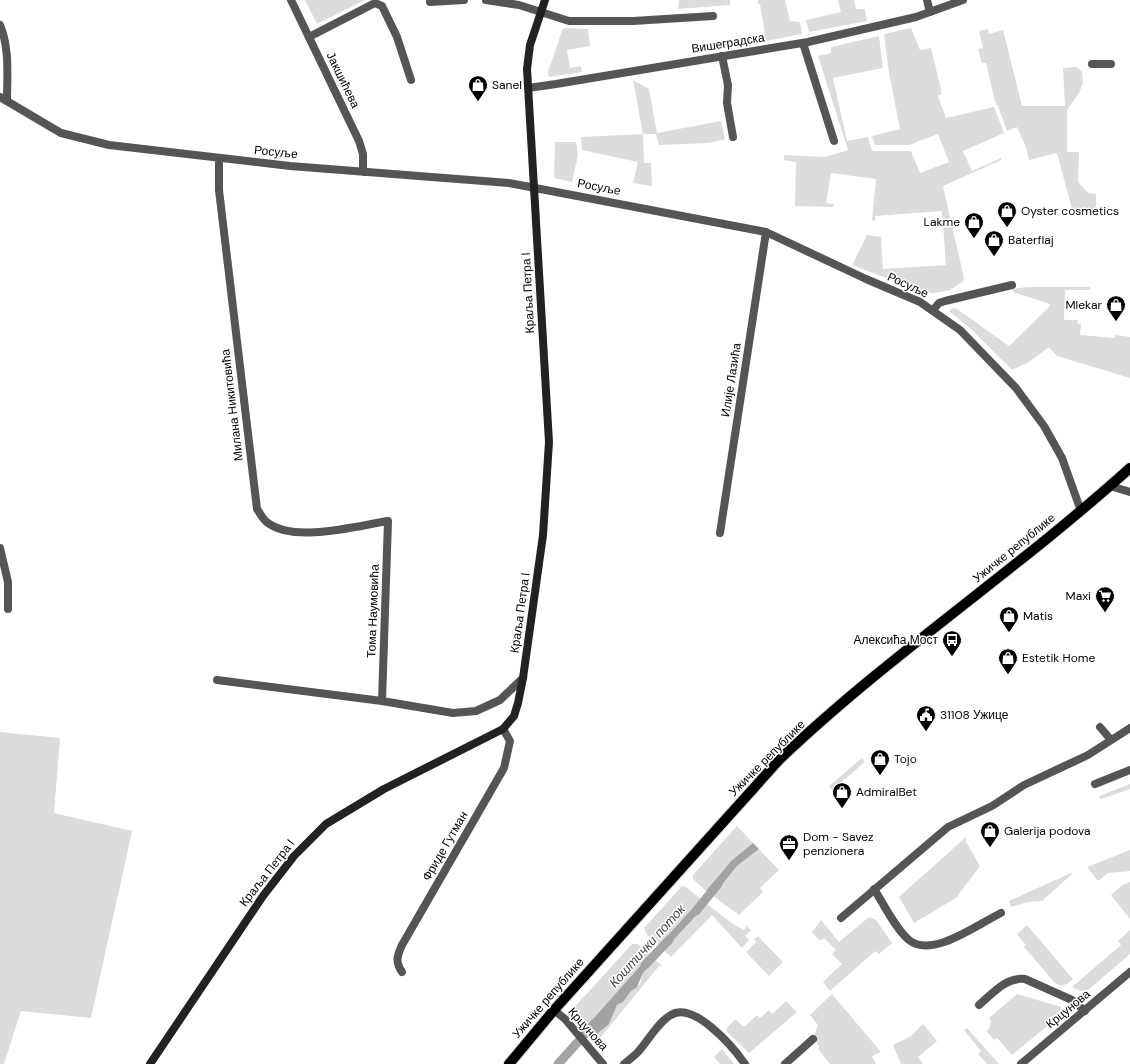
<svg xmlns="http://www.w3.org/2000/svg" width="1130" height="1064" viewBox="0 0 1130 1064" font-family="'DM Sans',sans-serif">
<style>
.green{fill:#dcdcdc}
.water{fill:#a3a3a3}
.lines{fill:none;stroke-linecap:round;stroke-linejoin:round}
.stream{stroke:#a3a3a3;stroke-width:9}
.primary-casing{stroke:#dbdbdb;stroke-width:12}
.service{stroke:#555;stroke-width:8}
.minor{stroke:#555;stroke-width:8}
.secondary{stroke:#222;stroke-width:8}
.primary{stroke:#000;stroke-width:10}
.labels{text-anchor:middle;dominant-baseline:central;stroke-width:3;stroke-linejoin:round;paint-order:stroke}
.street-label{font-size:12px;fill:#000;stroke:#fff}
.poi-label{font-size:12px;fill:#000;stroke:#fff;text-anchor:start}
.water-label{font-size:13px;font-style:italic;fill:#444;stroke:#fff}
</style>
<rect width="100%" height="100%" fill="#fff"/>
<path class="green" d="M 305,0 L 365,0 L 317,24 Z
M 679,0 L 730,0 L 730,5 L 678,9 Z
M 758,0 L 785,0 L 790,21 L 800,22 L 802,34 L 766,41 L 760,4 L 758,4 Z
M 838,0 L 854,0 L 856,9 L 865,9 L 867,21 L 809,32 L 806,20 L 841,12 Z
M 563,28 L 588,29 L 590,46 L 567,50 L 570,68 L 581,66 L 582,72 L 549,77 L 548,72 Z
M 911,28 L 920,50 L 931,48 L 942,94 L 938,96 L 946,118 L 994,107 L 1004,133 L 963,151 L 972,171 L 1001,158 L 1001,160 L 943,186 L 964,278 L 962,282 L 950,290 L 934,293 L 922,292 L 852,265 L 867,235 L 881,237 L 883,269 L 946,265 L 942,211 L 875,216 L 875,221 L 872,220 L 876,179 L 831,173 L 826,203 L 834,204 L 833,207 L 795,206 L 796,162 L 784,160 L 784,155 L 825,157 L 848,150 L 818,56 L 831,53 L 831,47 L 879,36 L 883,68 L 833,78 L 847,141 L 868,137 L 872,151 L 911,151 L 920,173 L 949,162 L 938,134 L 909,145 L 875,145 L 872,136 L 900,129 L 889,73 L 884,34 Z
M 988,29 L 989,34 L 1003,30 L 1022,106 L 1065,106 L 1063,68 L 1076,67 L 1082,72 L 1083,83 L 1079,93 L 1067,110 L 1067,152 L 1079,152 L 1078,182 L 1088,193 L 1096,194 L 1096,210 L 1072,209 L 1057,153 L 1029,160 L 1026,147 L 1017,127 L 1007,131 L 998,106 L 995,102 L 986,63 L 982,63 L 978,49 L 983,48 L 979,31 Z
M 633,80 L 649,89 L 657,133 L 721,121 L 725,139 L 709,143 L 659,145 L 656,134 L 643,134 L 644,163 L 651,163 L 652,186 L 633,183 L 638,162 L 582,150 L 581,137 L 643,134 Z
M 555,142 L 576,142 L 578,155 L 572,182 L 554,178 Z
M 1027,287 L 1090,287 L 1090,290 L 1065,290 L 1064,320 L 1078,320 L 1077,324 L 1081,324 L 1080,335 L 1115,338 L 1115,335 L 1130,337 L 1130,378 L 1057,356 L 1049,347 L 1029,362 L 1012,370 L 972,330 L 949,311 L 953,308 L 957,309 L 1009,346 L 1049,307 L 1050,304 L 1013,292 L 1012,289 Z
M 0,732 L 60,738 L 54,813 L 132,831 L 91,1018 L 21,1011 L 4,1064 L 0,1064 Z
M 862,758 L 865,762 L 832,790 L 829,786 Z
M 1130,784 L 1130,789 L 1101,799 L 1099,796 Z
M 737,826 L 753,843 L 731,861 L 706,891 L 693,879 L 693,875 Z
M 966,837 L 966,842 L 980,866 L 956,898 L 914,923 L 899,897 Z
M 759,849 L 779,870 L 760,888 L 763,892 L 739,915 L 713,896 L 737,866 Z
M 1130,850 L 1130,871 L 1108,873 L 1098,881 L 1087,867 Z
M 1071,873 L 1072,874 L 1042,901 L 1028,902 L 1011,907 L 1009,901 Z
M 1130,882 L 1130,919 L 1111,895 L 1121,886 Z
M 682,886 L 686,887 L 701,899 L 659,945 L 647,935 L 644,928 Z
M 707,904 L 733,924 L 744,930 L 747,926 L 751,930 L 745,936 L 749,940 L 742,948 L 712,915 L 671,957 L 664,950 Z
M 869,917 L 876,920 L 892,943 L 879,954 L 875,951 L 830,991 L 823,982 L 842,964 L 832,954 L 836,950 L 824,938 L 820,941 L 812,932 L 821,920 L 839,942 Z
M 1027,925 L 1073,979 C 1067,984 1063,988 1055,983 L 1024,947 L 1026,945 L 1017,934 Z
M 1130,930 L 1130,954 L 1088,990 L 1081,991 L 1072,987 L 1121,945 L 1118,941 Z
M 758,936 L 783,962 L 769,976 L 746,952 L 756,942 L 754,939 Z
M 632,944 L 638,944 L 650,955 L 584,1029 L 571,1011 Z
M 655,960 L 663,966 L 659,966 L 596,1043 L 592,1038 L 609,1024 L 617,1005 L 623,1002 L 631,991 L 640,984 L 643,973 Z
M 832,994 L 881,1052 L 872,1056 L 876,1064 L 830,1064 L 818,1049 L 820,1047 L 813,1039 L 818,1025 L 810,1015 Z
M 1017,994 L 1061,1007 L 1063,1013 L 1012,1055 L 997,1038 L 994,1040 L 986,1031 L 989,1029 L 991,1021 L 989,1018 Z
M 786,1001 L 797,1012 L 749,1053 L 728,1033 L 726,1029 L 735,1019 L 744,1027 L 757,1015 L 760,1018 L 769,1010 L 772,1014 Z
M 923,1024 L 937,1041 L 918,1057 L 923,1064 L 901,1064 L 893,1045 L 911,1036 Z
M 967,1028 L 999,1064 L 987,1064 L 978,1054 L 981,1051 L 964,1030 Z
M 722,1049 L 734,1064 L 720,1064 L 714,1057 Z"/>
<path class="water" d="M 753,843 L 759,849 L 737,866 L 713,896 L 706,891 L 731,861 Z
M 701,899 L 707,904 L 664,950 L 659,945 Z
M 650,955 L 655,960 L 643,973 L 637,987 L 631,991 L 623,1002 L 617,1005 L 609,1024 L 592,1038 L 584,1029 Z"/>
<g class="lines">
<path class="stream" d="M 696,911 L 718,884
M 645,965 L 669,940
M 558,1064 L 595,1023"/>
<g class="primary-casing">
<path id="primary" d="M 509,1064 L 554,1010 L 779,760 C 889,655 1017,570 1130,468"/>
</g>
<path class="service" d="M 486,0 L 519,5 L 569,21 L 633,21 L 713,16
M 430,2 L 464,0
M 309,37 L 375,3 L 382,6 L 397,37 L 411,80
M 803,43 L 834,141
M 722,56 L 728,85 L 727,103 L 733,137
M 1092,64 L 1111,64
M 933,310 L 939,303 L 945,301 L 1012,285
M 1100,727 L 1111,740
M 1095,784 L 1130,770
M 874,889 C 883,903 897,931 909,940 C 932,959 978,924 1001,913
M 841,918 L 948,827 L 992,806 L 1024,785 L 1088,755 L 1130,728
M 979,1005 C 993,993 1006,977 1025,979 L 1072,1000 L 1085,1011
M 624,1064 C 629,1060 634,1056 638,1052 C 648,1041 658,1022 671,1015 C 694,1001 733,1047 745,1064
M 785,1064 L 813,1039"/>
<path class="minor" d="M 291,0 L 359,141 L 363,154 L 363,172
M 927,0 L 930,12
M 0,25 C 10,49 7,76 7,100
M 528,88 L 556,84 L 808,42 L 916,17 L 963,0
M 0,97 L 61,133 L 109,145 L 290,166 L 509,183 L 766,232 L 866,279 L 920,302 L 960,330 L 1016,388 L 1044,426 L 1062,458 L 1081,511
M 219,158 L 219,190 L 257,509 C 260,513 263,520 268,523 C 295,543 356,526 388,521 L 382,701
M 1110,486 L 1130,492
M 720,533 L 766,232
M 0,548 L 8,582 L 8,609
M 217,680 L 382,701 L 453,713 L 476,711 L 500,700 L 523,678
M 402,972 C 395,962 397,956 402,945 L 504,768 L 510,741 L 503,729
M 554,1010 L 565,1019 L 603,1064
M 1021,1064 L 1130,972"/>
<path class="secondary" d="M 150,1064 L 263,896 L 294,856 L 326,824 L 384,789 L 503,729 L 514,716 L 518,703 L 523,678 L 543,535 L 549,442 L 527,69 L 530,45 L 545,0"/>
<use href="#primary" class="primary"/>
</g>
<defs>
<g id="shop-pin" transform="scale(1)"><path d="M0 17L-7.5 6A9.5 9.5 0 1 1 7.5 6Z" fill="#000" stroke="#fff"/><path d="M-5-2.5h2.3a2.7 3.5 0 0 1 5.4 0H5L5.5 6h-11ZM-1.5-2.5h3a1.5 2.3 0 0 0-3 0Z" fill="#fff"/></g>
<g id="supermarket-pin" transform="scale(1)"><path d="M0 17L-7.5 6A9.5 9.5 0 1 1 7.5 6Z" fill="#000" stroke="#fff"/><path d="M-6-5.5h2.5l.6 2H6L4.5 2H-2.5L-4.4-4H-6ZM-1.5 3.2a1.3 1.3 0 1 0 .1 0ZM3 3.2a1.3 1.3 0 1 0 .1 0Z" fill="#fff"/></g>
<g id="bus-pin" transform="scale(1)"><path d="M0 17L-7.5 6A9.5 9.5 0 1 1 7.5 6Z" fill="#000" stroke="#fff"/><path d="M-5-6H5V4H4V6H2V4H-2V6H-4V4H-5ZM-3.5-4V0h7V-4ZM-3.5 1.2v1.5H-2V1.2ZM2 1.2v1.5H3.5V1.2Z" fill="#fff"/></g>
<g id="civic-pin" transform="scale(1)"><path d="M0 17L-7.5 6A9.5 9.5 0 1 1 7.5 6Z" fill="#000" stroke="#fff"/><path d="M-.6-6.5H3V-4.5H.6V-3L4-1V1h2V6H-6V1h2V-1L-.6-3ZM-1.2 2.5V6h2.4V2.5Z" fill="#fff"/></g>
<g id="office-pin" transform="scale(1)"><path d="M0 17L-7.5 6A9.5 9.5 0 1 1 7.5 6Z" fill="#000" stroke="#fff"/><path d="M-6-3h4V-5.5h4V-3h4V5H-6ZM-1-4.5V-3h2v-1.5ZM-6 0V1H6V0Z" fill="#fff"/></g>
</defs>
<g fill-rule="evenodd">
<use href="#shop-pin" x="478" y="85"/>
<use href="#shop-pin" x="1007" y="211"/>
<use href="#shop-pin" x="974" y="222"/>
<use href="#shop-pin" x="994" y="240"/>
<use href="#shop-pin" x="1116" y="305"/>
<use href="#supermarket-pin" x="1105" y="596"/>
<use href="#shop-pin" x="1009" y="616"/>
<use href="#bus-pin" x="952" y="640"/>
<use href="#shop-pin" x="1008" y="658"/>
<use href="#civic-pin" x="926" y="715"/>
<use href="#shop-pin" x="880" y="759"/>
<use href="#shop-pin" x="842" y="792"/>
<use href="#shop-pin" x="990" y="831"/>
<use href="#office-pin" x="789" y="844"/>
</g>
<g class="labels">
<g class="street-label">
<text transform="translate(728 43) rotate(-9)">Вишеградска</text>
<text transform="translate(343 80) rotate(64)">Јакшићева</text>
<text transform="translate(276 152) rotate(6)">Росуље</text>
<text transform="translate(599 187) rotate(11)">Росуље</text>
<text transform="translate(908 285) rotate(25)">Росуље</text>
<text transform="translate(528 293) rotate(-93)">Краља Петра I</text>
<text transform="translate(731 380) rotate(-81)">Илије Лазића</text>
<text transform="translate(232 405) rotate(-97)">Милана Никитовића</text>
<text transform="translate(1014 548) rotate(-39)">Ужичке републике</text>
<text transform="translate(373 611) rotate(-88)">Тома Наумовића</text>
<text transform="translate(520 613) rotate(-82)">Краља Петра I</text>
<text transform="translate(767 758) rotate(-45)">Ужичке републике</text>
<text transform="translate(445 846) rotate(-60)">Фриде Гутман</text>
<text transform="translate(267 873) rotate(-52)">Краља Петра I</text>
<text transform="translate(548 998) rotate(-49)">Ужичке републике</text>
<text transform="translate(1068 1009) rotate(-40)">Крцунова</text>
<text transform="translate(588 1029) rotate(48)">Крцунова</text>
</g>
<g class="poi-label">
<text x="492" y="85">Sanel</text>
<text x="1021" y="211">Oyster cosmetics</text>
<text x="960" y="222" text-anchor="end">Lakme</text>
<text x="1008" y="240">Baterflaj</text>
<text x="1102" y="305" text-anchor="end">Mlekar</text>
<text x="1091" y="596" text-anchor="end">Maxi</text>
<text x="1023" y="616">Matis</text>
<text x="938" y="640" text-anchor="end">Алексића Мост</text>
<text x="1022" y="658">Estetik Home</text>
<text x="940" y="715">31108 Ужице</text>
<text x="894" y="759">Tojo</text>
<text x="856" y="792">AdmiralBet</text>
<text x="1004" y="831">Galerija podova</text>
<text x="803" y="837">Dom - Savez<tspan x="803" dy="14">penzionera</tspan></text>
</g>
<g class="water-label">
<text transform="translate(647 946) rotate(-48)">Коштички поток</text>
</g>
</g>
</svg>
